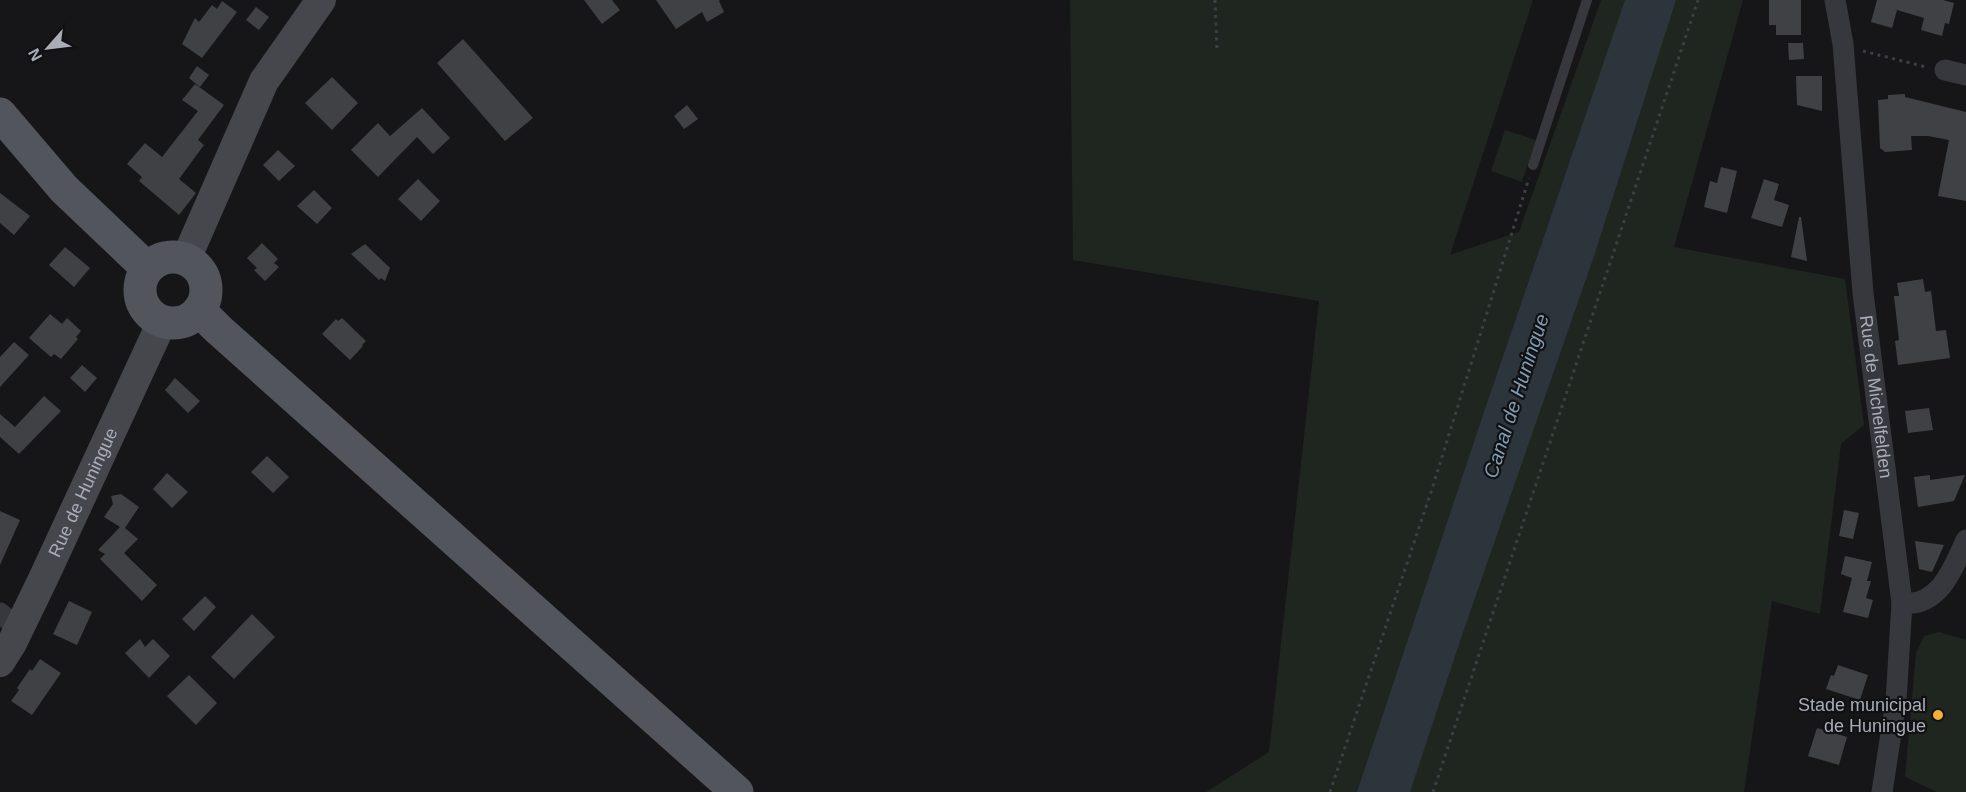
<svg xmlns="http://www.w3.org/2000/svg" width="1966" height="792" viewBox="0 0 1966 792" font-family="Helvetica,sans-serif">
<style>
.green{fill:#1e261f}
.water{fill:#2c353c}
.building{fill:#404145}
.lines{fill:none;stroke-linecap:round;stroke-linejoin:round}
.path{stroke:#3d3f44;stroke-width:3;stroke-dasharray:3 4.5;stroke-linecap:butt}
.lane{stroke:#37383d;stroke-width:10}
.street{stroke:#37383d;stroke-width:21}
.secondary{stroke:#45474d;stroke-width:30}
.primary{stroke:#53555c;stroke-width:33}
.poi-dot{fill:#f2b134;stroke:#111113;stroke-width:2}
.labels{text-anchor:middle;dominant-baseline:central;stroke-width:4.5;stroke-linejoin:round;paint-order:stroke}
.street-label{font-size:18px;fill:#a8adb8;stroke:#111113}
.poi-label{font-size:18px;fill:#a8adb8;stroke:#111113;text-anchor:end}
.water-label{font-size:20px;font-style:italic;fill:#7f9bb3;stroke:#111113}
</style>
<rect width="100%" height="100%" fill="#161618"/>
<path class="green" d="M 1070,0 L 1533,0 L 1450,255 L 1519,232 L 1601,0 L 1743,0 L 1674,247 L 1845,279 L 1864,425 L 1841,444 L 1820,614 L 1772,601 L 1744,792 L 1206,792 L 1269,752 L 1319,301 L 1073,260 Z
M 1505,130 L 1536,140 L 1522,182 L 1491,171 Z
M 1939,632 L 1966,640 L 1966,792 L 1937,792 L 1905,777 L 1916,653 L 1924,636 Z"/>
<path class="water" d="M 1625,0 L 1676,0 L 1594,256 L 1460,641 L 1410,792 L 1357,792 L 1484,412 Z"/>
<path class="building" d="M 584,0 L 612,0 L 620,10 L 602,24 Z
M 656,0 L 720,0 L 719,1 L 724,12 L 707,22 L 702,12 L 676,29 Z
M 1769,0 L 1801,0 L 1801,35 L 1776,35 L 1776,25 L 1769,25 Z
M 1877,0 L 1943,0 L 1954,3 L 1949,24 L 1945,23 L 1942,36 L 1921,30 L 1924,18 L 1897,10 L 1892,28 L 1871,22 Z
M 222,1 L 237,12 L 202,58 L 182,44 L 195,18 L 199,22 L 212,5 L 217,9 Z
M 256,7 L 269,17 L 259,30 L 246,20 Z
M 463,39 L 533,118 L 505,141 L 437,63 Z
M 1788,43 L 1803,43 L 1804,59 L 1789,60 Z
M 197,66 L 209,75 L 200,87 L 189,78 Z
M 1796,76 L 1822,76 L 1822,111 L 1797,105 Z
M 332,77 L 358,103 L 332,130 L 305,103 Z
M 195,84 L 224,105 L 198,140 L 204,145 L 179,179 L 196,193 L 179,215 L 139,181 L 142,177 L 127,164 L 145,143 L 162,157 L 198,111 L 182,100 Z
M 1905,94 L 1905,97 L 1966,112 L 1966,201 L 1938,196 L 1949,140 L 1928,136 L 1911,136 L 1912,150 L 1885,152 L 1880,148 L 1878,100 L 1888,99 L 1888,95 Z
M 687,105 L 698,119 L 684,129 L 674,116 Z
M 422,108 L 450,138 L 433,154 L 417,137 L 378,177 L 351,150 L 378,123 L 390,136 Z
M 278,150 L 295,166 L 279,181 L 263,165 Z
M 1721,167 L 1737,171 L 1727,213 L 1704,207 L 1710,181 L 1717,183 Z
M 418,179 L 440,201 L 421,221 L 398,199 Z
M 1764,179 L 1779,184 L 1774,200 L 1789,205 L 1782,227 L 1751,218 Z
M 314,190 L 332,208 L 317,224 L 297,206 Z
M 0,193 L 30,216 L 14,235 L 0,223 Z
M 1799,217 L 1801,217 L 1807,261 L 1791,257 Z
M 262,243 L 278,259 L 274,263 L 279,267 L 265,281 L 254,270 L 257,268 L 247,258 Z
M 365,244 L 390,268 L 385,281 L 381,278 L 379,280 L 351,254 Z
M 65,247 L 90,268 L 74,287 L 49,265 Z
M 1923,279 L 1925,292 L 1931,291 L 1936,331 L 1946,330 L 1950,358 L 1898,365 L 1895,341 L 1899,340 L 1894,296 L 1899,296 L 1897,283 Z
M 50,314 L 62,324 L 67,318 L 81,331 L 76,337 L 78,339 L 61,359 L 54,354 L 51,357 L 29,338 Z
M 342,318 L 366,341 L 362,345 L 363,346 L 350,360 L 322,334 L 336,319 L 338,321 Z
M 14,342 L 29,355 L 0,387 L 0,357 Z
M 82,365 L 97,378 L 85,392 L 70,378 Z
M 175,378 L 200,401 L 188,413 L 165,390 Z
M 44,396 L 61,411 L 19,454 L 0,437 L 0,414 L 15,427 Z
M 1929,408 L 1933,430 L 1908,433 L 1905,411 Z
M 267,456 L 289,477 L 273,493 L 251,472 Z
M 167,473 L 188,492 L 172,508 L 153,489 Z
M 1930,475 L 1930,480 L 1965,475 L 1954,501 L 1918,507 L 1914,477 Z
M 121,494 L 139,507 L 125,528 L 138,539 L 124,553 L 157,585 L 142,601 L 100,559 L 105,554 L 98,550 L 120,527 L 104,517 L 113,504 L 111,496 Z
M 1844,510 L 1859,513 L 1853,539 L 1839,536 Z
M 0,511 L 20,520 L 0,565 Z
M 1915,541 L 1944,545 L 1932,572 L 1919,569 Z
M 1845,556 L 1872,562 L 1867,581 L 1871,581 L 1866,598 L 1873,600 L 1868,618 L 1843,612 L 1852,578 L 1841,574 Z
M 205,596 L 216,607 L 194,631 L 182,619 Z
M 69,601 L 92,612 L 77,645 L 53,634 Z
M 252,614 L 275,637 L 234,679 L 211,657 Z
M 140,639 L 145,647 L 153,639 L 170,656 L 149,678 L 125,653 Z
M 40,659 L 61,673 L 32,715 L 11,701 L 19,690 L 17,688 L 30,669 L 32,671 Z
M 1838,665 L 1868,675 L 1860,700 L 1826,689 L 1831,675 L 1834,676 Z
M 189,675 L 217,703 L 196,725 L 167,696 Z
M 1817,728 L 1847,737 L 1839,765 L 1808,756 Z"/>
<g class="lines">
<path class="path" d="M 1215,0 L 1217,50
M 1863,51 L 1926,67
M 1330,792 L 1432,489 L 1529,178
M 1433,792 L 1698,0"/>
<path class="lane" d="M 1533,165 L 1587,0"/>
<g class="street">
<path id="s1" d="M 1835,0 L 1843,44 L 1863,293 L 1902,603 L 1896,701 L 1882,792"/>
<path d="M 1945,70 L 1966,75"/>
<path d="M 1902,603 C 1939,608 1954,567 1966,540"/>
<path d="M 0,613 L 19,629"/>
</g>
<g class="secondary">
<path d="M 186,259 L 264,81 L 321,0"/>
<path id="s2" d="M 0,662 L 12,643 L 43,579 L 162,322"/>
</g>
<path class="primary" d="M 0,114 L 64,189 L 147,268
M140 290a33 33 0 1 1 66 0a33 33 0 1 1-66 0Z
M 199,310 L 218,329 L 737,792"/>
</g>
<circle class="poi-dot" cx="1938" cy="715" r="6"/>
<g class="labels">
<g class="street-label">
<text stroke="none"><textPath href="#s1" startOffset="399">Rue de Michelfelden</textPath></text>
<text stroke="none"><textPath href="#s2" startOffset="189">Rue de Huningue</textPath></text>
</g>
<g class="poi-label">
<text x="1926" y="705">Stade municipal<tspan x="1926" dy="21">de Huningue</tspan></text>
</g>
<g class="water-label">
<text transform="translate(1516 396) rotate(-72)">Canal de Huningue</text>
</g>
</g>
<g transform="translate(48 48) rotate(242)" stroke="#111113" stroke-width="4.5" paint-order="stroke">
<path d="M0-4.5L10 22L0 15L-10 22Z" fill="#a8adb8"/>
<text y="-9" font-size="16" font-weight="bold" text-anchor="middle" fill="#a8adb8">N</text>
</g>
</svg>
